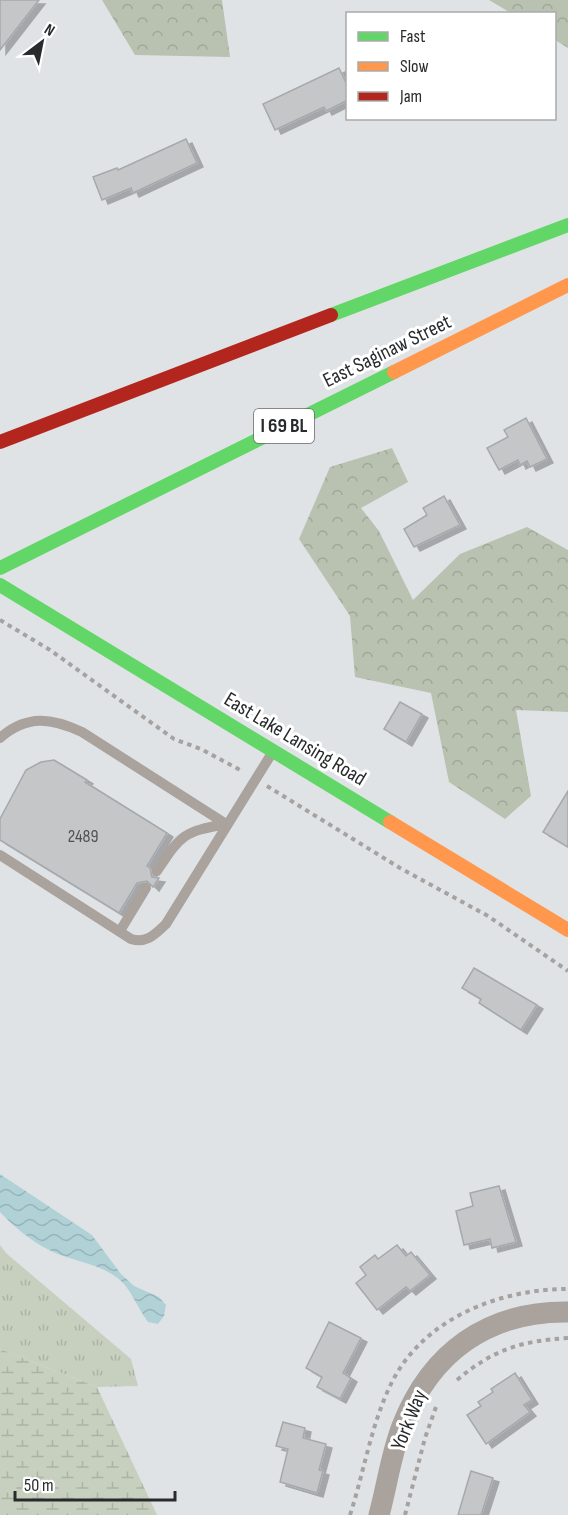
<svg xmlns="http://www.w3.org/2000/svg" width="568" height="1515" viewBox="0 0 568 1515" font-family="'Sofia Sans Condensed',sans-serif">
<style>
.grass{fill:url(#grass-tufts)}
.forest{fill:url(#forest-crowns)}
.wetland{fill:url(#wetland-marsh)}
.water{fill:url(#water-waves)}
.building{fill:#c4c6c8;stroke:#a6a9ab;stroke-width:1.5;filter:url(#shadow)}
.lines{fill:none;stroke-linecap:round;stroke-linejoin:round}
.path{stroke:#a5a2a0;stroke-width:4;stroke-dasharray:4.5 4.5;stroke-linecap:butt}
.lane{stroke:#a9a29d;stroke-width:10}
.street{stroke:#a9a29d;stroke-width:21}
.fast{stroke:#63d668;stroke-width:14}
.slow{stroke:#ff974d;stroke-width:14}
.jam{stroke:#b3261e;stroke-width:14}
.labels{text-anchor:middle;dominant-baseline:central;stroke-width:6;stroke-linejoin:round;paint-order:stroke}
.number-label{font-size:18px;fill:#4f5153}
.shield{fill:#fff;stroke:#686a6b;stroke-width:1.5}
.shield-label{font-size:20px;font-weight:bold;fill:#282a2c}
.street-label{font-size:21px;fill:#282a2c;stroke:#fff}
</style>
<defs>
<pattern id="grass-tufts" width="24" height="20" patternUnits="userSpaceOnUse" patternTransform="scale(1.5)"><rect width="24" height="20" fill="#c7d0bf"/><path d="M3 7l-1-3M5 7V3M7 7l1-3M15 17l-1-3M17 17v-4M19 17l1-3" fill="none" stroke="#abb3a4"/></pattern>
<pattern id="forest-crowns" width="20" height="18" patternUnits="userSpaceOnUse" patternTransform="scale(1.5)"><rect width="20" height="18" fill="#b9c2b1"/><path d="M2 6a3 3 0 1 1 6 0M12 15a3 3 0 1 1 6 0" fill="none" stroke="#9fa798"/></pattern>
<pattern id="wetland-marsh" width="20" height="14" patternUnits="userSpaceOnUse" patternTransform="scale(1.5)"><rect width="20" height="14" fill="#c7d0bf"/><path d="M1 5h8M5 5V1M11 12h8M15 12V8" fill="none" stroke="#abb3a4"/></pattern>
<pattern id="water-waves" width="16" height="10" patternUnits="userSpaceOnUse" patternTransform="scale(1.5)"><rect width="16" height="10" fill="#b0d2d7"/><path d="M0 5q4-4 8 0t8 0" fill="none" stroke="#97b4b9"/></pattern>
<filter id="shadow"><feDropShadow dx="6" dy="4" stdDeviation="0" flood-color="#0004"/></filter>
</defs>
<rect width="100%" height="100%" fill="#e0e3e6"/>
<path class="grass" d="M 0,1245 L 6,1253 L 131,1359 L 138,1386 L 97,1387 L 0,1349 Z"/>
<path class="forest" d="M 102,0 L 222,0 L 230,57 L 135,55 Z
M 489,0 L 568,0 L 568,48 L 555,40 L 554,14 L 511,13 Z
M 392,448 L 408,482 L 361,508 L 379,531 L 413,600 L 460,554 L 527,527 L 568,550 L 568,712 L 516,710 L 531,796 L 505,819 L 449,782 L 431,693 L 355,677 L 350,616 L 299,539 L 330,467 Z"/>
<path class="wetland" d="M 0,1349 L 97,1387 L 157,1515 L 0,1515 Z"/>
<path class="water" d="M 0,1174 L 92,1235 L 121,1274 L 134,1286 L 159,1297 L 166,1305 L 164,1316 L 158,1324 L 148,1322 C 139,1310 133,1294 123,1283 C 104,1263 71,1262 47,1249 C 30,1240 13,1226 0,1212 Z"/>
<path class="building" d="M 0,0 L 39,0 L 0,50 Z
M 339,68 L 348,87 L 348,100 L 326,111 L 324,107 L 275,130 L 263,104 Z
M 186,139 L 197,163 L 133,193 L 131,188 L 102,200 L 93,177 L 117,168 L 118,170 Z
M 526,418 L 547,459 L 530,467 L 527,461 L 520,465 L 518,460 L 499,470 L 487,448 L 508,437 L 504,430 Z
M 444,496 L 460,525 L 414,547 L 404,529 L 427,515 L 423,508 Z
M 400,702 L 422,714 L 406,742 L 384,729 Z
M 54,760 L 87,780 L 85,782 L 167,833 L 147,866 L 150,868 L 152,877 L 159,878 L 153,887 L 147,881 L 137,883 L 119,913 L 0,840 L 0,819 L 26,770 L 41,762 Z
M 568,791 L 568,847 L 543,832 Z
M 474,968 L 537,1005 L 521,1030 L 479,1003 L 481,999 L 462,988 Z
M 499,1186 L 516,1242 L 492,1248 L 490,1239 L 464,1245 L 456,1211 L 473,1206 L 470,1193 Z
M 397,1245 L 406,1256 L 411,1252 L 430,1275 L 410,1291 L 406,1287 L 377,1310 L 356,1283 L 366,1275 L 360,1267 L 375,1255 L 378,1259 Z
M 329,1322 L 361,1338 L 343,1373 L 351,1378 L 340,1399 L 317,1387 L 322,1377 L 306,1368 Z
M 515,1373 L 532,1400 L 524,1405 L 530,1412 L 486,1444 L 467,1415 L 481,1406 L 478,1402 L 493,1392 L 491,1389 Z
M 283,1422 L 305,1428 L 303,1438 L 326,1444 L 319,1470 L 323,1471 L 317,1493 L 280,1482 L 288,1449 L 276,1446 Z
M 471,1471 L 493,1478 L 481,1515 L 458,1515 Z"/>
<g class="lines">
<path class="path" d="M 0,620 L 50,650 L 174,739 L 201,749 L 242,771
M 267,786 L 400,868 L 488,916 L 568,971
M 457,1380 C 494,1349 521,1341 568,1338
M 350,1515 C 364,1472 371,1425 391,1384 C 423,1318 500,1289 568,1289
M 405,1515 L 425,1438 L 436,1407"/>
<path class="lane" d="M 0,738 C 27,714 52,718 82,732 L 226,824
M 0,855 L 131,939 C 147,944 155,934 166,924 L 272,753
M 157,871 C 181,835 182,832 226,824
M 120,931 L 146,888"/>
<path class="street" d="M 379,1515 C 387,1486 391,1454 402,1426 C 431,1352 488,1311 568,1312"/>
<path class="fast" d="M 331,315 L 568,225
M 0,568 L 394,372
M 0,585 L 390,822"/>
<path class="slow" d="M 394,372 L 568,285
M 390,822 L 568,930"/>
<path class="jam" d="M 0,442 L 331,315"/>
</g>
<g class="labels">
<g class="number-label">
<text x="83" y="836">2489</text>
</g>
<rect class="shield" x="254" y="409" width="60" height="34" rx="4.5"/>
<g class="shield-label">
<text x="284" y="426">I 69 BL</text>
</g>
<g class="street-label">
<text transform="translate(387 351) rotate(-26)">East Saginaw Street</text>
<text transform="translate(295 739) rotate(31)">East Lake Lansing Road</text>
<text transform="translate(409 1420) rotate(-68)">York Way</text>
</g>
</g>
<rect x="346" y="12" width="210" height="108" fill="#ffffff" stroke="#a9aaab" stroke-width="1.5"/>
<rect x="358" y="32" width="30" height="9" fill="#63d668" stroke="#a9aaab" stroke-width="1.5"/>
<text x="400" y="42" font-size="18" fill="#282a2c">Fast</text>
<rect x="358" y="62" width="30" height="9" fill="#ff974d" stroke="#a9aaab" stroke-width="1.5"/>
<text x="400" y="72" font-size="18" fill="#282a2c">Slow</text>
<rect x="358" y="92" width="30" height="9" fill="#b3261e" stroke="#a9aaab" stroke-width="1.5"/>
<text x="400" y="102" font-size="18" fill="#282a2c">Jam</text>
<g transform="translate(42 42) rotate(32)" stroke="#ffffff" stroke-width="4.5" paint-order="stroke">
<path d="M0-4.5L10 22L0 15L-10 22Z" fill="#282a2c"/>
<text y="-9" font-size="16" font-weight="bold" text-anchor="middle" fill="#282a2c">N</text>
</g>
<path d="M15 1491v9h160v-9" fill="none" stroke="#282a2c" stroke-width="3"/>
<text x="24" y="1491" font-size="18" fill="#282a2c" stroke="#ffffff" stroke-width="4.5" paint-order="stroke">50 m</text>
</svg>
